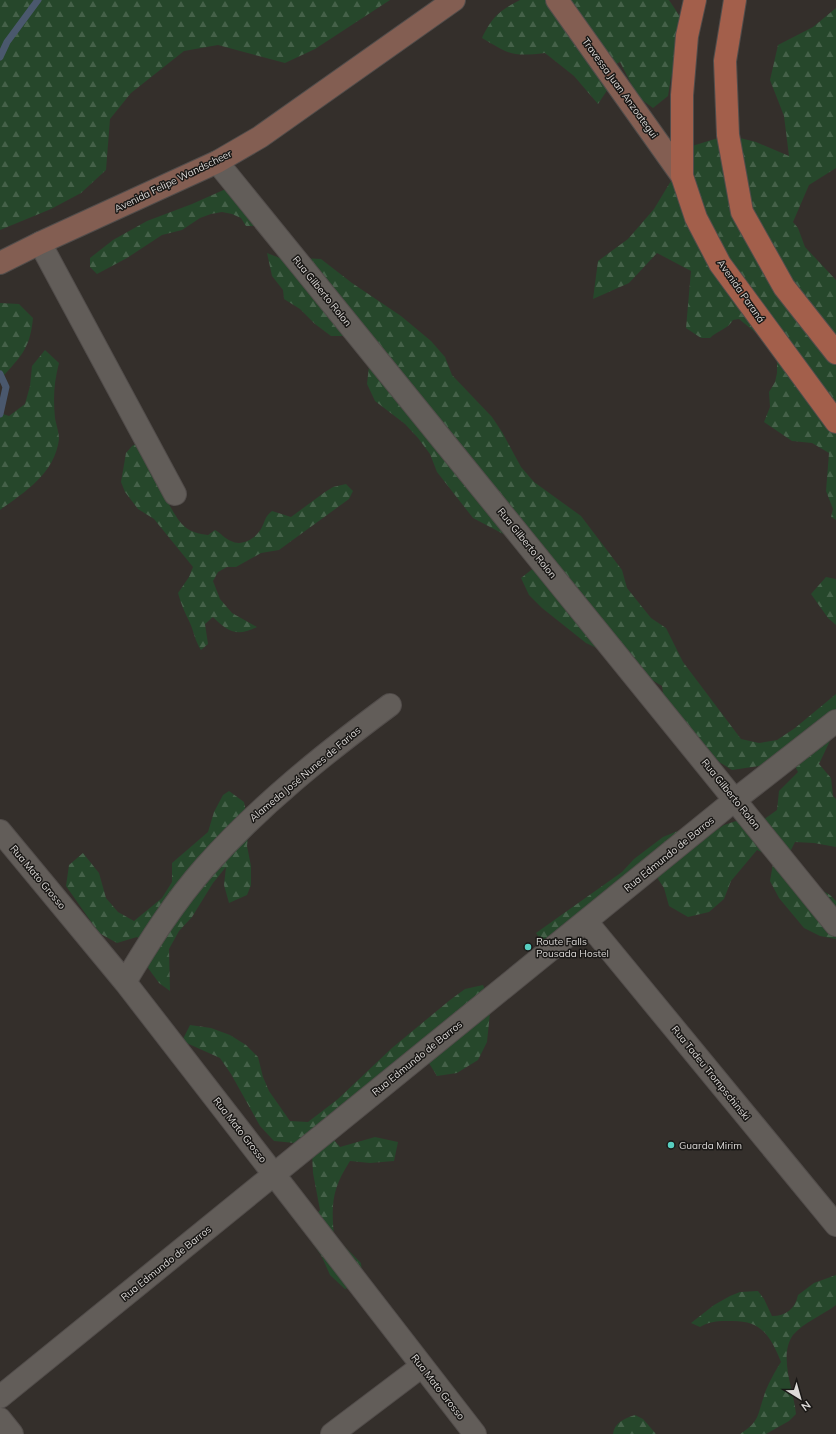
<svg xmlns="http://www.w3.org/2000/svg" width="836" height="1434" viewBox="0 0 836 1434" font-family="Mulish,sans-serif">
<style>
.forest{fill:url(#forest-firs)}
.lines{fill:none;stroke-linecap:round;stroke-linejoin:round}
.stream{stroke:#4a586d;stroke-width:7}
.street-casing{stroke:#524d4b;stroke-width:24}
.secondary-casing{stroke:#524d4b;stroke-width:24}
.primary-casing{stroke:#524d4b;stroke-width:24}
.street{stroke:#625d59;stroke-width:22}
.secondary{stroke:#835e52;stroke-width:22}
.primary{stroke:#a35f4b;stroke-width:22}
.poi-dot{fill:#58cec0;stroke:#1a1816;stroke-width:1.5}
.labels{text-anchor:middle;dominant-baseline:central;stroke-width:3;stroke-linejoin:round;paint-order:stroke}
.street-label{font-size:10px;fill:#dcd9d7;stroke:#1a1816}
.poi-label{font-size:10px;fill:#dcd9d7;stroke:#1a1816;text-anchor:start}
</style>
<defs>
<pattern id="forest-firs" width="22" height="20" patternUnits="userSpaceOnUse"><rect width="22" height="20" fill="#26472b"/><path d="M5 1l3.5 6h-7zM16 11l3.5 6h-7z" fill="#456149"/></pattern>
</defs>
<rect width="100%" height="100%" fill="#342f2b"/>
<path class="forest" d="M 0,0 L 390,0 L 315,49 L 285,63 L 218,45 L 184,51 L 131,93 L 110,119 L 106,170 L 81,193 L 51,209 L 0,230 Z
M 520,0 L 669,0 L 685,24 L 678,59 L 671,77 L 668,96 L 653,108 L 638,97 L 620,62 L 605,70 L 608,89 L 598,104 L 574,76 L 545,53 C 512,57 509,54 482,38 C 492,17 499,11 520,0 Z
M 836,8 L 836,168 L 809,185 L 793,222 L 798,228 L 805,247 L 836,280 L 836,520 L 831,517 L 833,509 L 826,491 L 829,453 L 812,443 L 792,441 L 764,422 L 770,407 L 769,392 L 775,382 L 777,373 L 777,350 L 739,319 L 733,320 C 728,329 717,331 710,338 L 701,338 L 686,328 L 691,271 L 657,253 L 629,283 L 593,299 L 598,261 L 628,239 L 654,209 L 692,146 L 728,135 L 756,142 L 789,156 L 784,116 L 770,80 L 778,45 L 813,27 Z
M 228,188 L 255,226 L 246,226 L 241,218 L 232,214 L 222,212 L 211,214 L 200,218 L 182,230 L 162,235 L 127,258 L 97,274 L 90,267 L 90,258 L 113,240 L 147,221 L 192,204 Z
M 267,253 L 285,260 L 303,258 L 321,259 L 352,283 L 401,316 L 431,341 L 445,357 L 452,375 L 492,417 L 502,432 L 521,467 L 534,482 L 581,516 L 622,570 L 627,588 L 651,618 L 666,628 L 683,662 L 741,739 L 759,743 L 777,740 L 795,728 L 836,694 L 836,728 L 819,764 L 831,778 L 833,796 L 836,799 L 836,847 L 814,843 L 795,842 L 786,860 L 813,885 L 830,895 L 836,901 L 836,939 L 820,936 L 804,928 L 779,898 L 770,881 L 774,858 L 757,850 L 731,881 L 724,899 L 709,912 L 688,917 L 669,906 L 664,888 L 654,873 L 543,943 L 536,933 L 622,872 L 634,859 L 663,837 L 680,830 L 709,835 L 724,825 L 742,819 L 763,820 L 777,810 L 779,791 L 798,772 L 790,756 L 772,764 L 732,770 L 716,760 L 665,706 L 662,686 L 603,651 L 586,643 L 542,608 L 529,595 L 521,578 L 535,567 L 509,537 L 473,518 L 437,472 L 430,454 L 418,438 L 405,424 L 375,401 L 367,384 L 369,366 L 354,336 L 331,336 L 315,324 L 300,309 L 284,299 L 283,290 L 272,276 Z
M 0,303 L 19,304 L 33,318 C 30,350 20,357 0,380 Z
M 45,350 L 59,363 C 54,382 53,398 55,418 C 56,424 59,432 59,439 C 55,473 25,492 0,510 L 0,413 L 9,416 L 25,404 L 30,386 L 32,366 Z
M 140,442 C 149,461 170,513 183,525 C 190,532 199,534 208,535 L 215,530 C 221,533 225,539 231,541 C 242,547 257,538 262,527 C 266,519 264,518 272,511 L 291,517 L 325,492 L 333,487 L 346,484 L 353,491 L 349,499 L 279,550 L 261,553 L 236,567 L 227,567 L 218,572 L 213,581 L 220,599 L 232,613 L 257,627 C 237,637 228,632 213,617 L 205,624 L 208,644 L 201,650 C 195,641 194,632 190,623 C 185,613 181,604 178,593 L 189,577 L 193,567 L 154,519 L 138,509 L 125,492 L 121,482 L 126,453 L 132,446 Z
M 826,577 L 836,579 L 836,625 L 828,618 L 811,594 Z
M 229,791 L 244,802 L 249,827 L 247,846 L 251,866 L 251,885 L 247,895 L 229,903 L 224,885 L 226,867 L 213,883 L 192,917 L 179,931 L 169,949 L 170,991 L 159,983 L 148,968 L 151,949 L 137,937 L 117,943 L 99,933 L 66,886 L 69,865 L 83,853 L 99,873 L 106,898 L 118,912 L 134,921 L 162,898 L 172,882 L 172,863 L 208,832 L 214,812 L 223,795 Z
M 483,985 L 491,1003 L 487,1042 L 478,1060 L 457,1073 L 437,1076 L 427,1060 L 328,1133 L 340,1147 L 375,1137 L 398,1142 L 394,1161 L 370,1163 L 350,1161 C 332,1189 331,1204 334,1236 L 361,1263 L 363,1283 L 345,1289 L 330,1275 L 322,1257 L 312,1242 L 307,1224 L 320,1210 L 313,1173 L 312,1153 L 295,1143 L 274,1141 L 260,1126 L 231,1074 L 220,1058 L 182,1041 L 190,1025 L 211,1028 L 230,1035 L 246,1045 L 258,1057 L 263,1077 L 269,1091 L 290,1121 L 308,1122 L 338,1099 L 392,1048 L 450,1000 L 465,989 Z
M 836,1275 L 836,1305 C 823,1315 804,1322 793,1335 C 778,1356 794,1391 796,1414 L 789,1421 L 766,1434 L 740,1434 C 760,1421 757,1416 764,1396 C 766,1388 776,1369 781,1362 C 770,1335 761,1320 730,1321 C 719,1321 710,1321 700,1327 L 691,1323 L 714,1305 L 730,1296 L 740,1292 L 758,1291 L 764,1299 L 772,1316 C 786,1316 795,1309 798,1295 L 814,1283 Z
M 635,1415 L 643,1419 L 656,1434 L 613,1434 C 614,1423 625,1418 635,1415 Z"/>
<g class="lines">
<path class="stream" d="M 0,57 L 7,42 L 38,0
M 0,374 L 6,387 L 0,414"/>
<g class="street-casing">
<path id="street" d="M 217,162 L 836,925
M 40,243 L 175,494
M 0,831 L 125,982 L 475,1434
M 586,921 L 836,1225
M 125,982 C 149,942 174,902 205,867 C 260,805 324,754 390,705
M 0,1397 L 736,799 L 836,721
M 0,1419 L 12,1434
M 332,1434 L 422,1366"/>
</g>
<g class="secondary-casing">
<path id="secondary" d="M 557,0 L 682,176
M 0,263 L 40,243 L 217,162 L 260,137 L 454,0"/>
</g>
<g class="primary-casing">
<path id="primary" d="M 695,0 L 687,36 L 682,95 L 682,176 L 696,218 L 720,264 L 836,422
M 735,0 L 725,61 L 728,135 L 742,212 L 784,287 L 836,353"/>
</g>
<use href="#street" class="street"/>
<use href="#secondary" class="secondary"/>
<use href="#primary" class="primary"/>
</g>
<g class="poi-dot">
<circle cx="528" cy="947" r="4"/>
<circle cx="671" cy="1145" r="4"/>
</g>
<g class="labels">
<g class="street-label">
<text transform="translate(620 88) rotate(54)">Travessa Juan Anzoategui</text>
<text transform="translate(173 181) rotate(-26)">Avenida Felipe Wandscheer</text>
<text transform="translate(322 291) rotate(51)">Rua Gilberto Rolon</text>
<text transform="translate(741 291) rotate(55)">Avenida Paraná</text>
<text transform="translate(527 543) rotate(51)">Rua Gilberto Rolon</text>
<text transform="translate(305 774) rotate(-40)">Alameda José Nunes de Farias</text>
<text transform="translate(731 794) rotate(51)">Rua Gilberto Rolon</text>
<text transform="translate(669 854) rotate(-39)">Rua Edmundo de Barros</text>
<text transform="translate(38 877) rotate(50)">Rua Mato Grosso</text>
<text transform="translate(417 1058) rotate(-39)">Rua Edmundo de Barros</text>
<text transform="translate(711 1073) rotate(51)">Rua Tadeu Trompschinski</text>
<text transform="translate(240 1130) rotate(52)">Rua Mato Grosso</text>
<text transform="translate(166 1263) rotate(-39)">Rua Edmundo de Barros</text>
<text transform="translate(438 1387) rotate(52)">Rua Mato Grosso</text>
</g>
<g class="poi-label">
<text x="536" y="941">Route Falls<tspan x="536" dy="12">Pousada Hostel</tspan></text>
<text x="679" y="1145">Guarda Mirim</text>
</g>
</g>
<g transform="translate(800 1398) rotate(143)" stroke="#1a1816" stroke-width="3" paint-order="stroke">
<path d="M0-3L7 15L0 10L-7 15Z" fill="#dcd9d7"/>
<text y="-6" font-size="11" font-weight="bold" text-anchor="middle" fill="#dcd9d7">N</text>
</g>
</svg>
